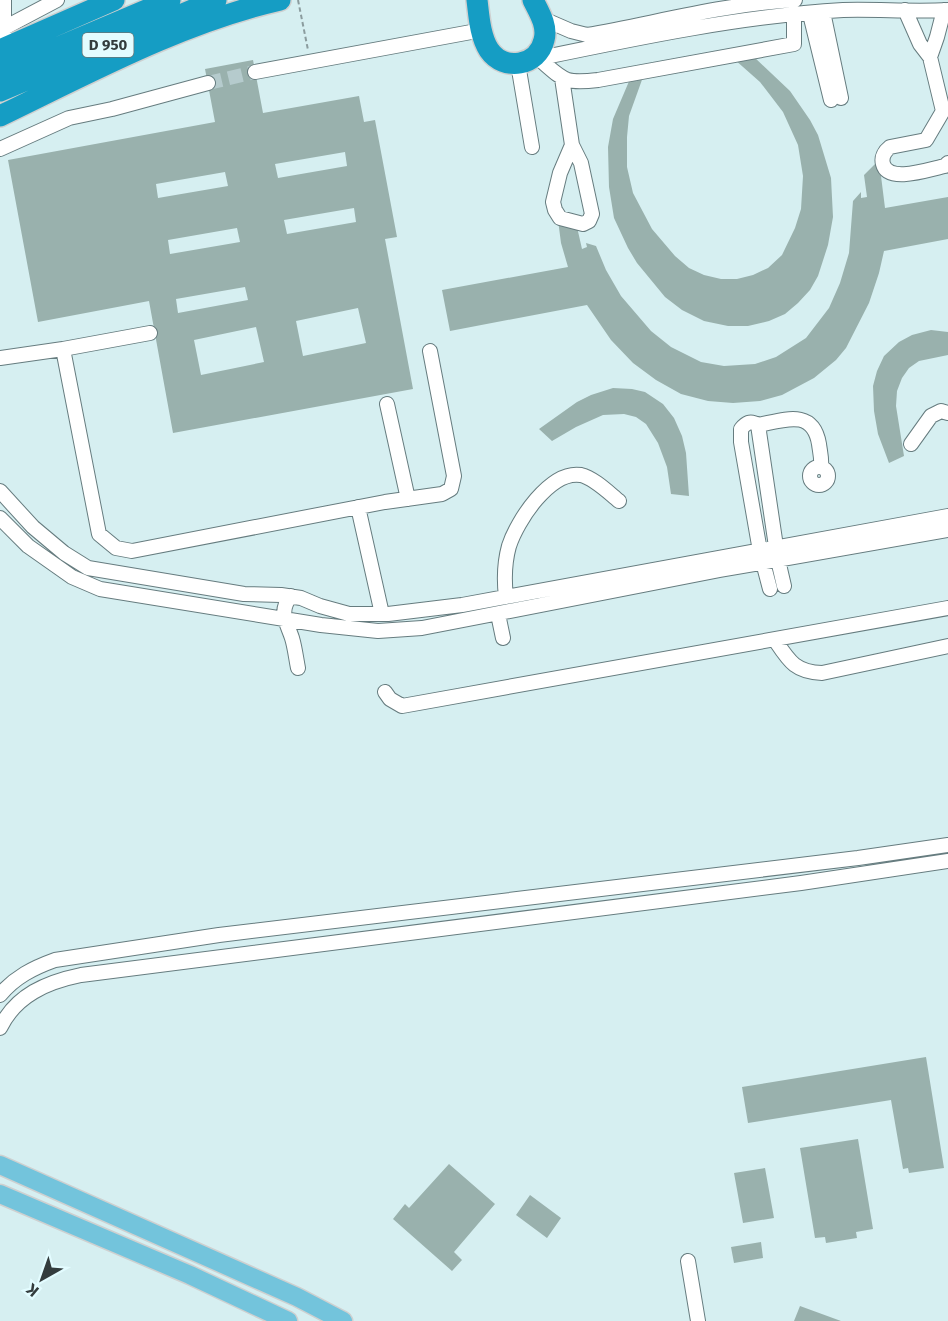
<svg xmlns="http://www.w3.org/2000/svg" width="948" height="1321" viewBox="0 0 948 1321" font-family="'Fira Sans',sans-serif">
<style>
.building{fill:#99b1ad;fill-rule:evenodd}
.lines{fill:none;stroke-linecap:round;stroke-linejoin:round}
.minor-tunnel{stroke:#b5cbcd;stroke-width:14;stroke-dasharray:14 7;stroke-linecap:butt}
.minor-casing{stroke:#667c7f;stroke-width:16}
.major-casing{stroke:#ced0d0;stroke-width:21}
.highway-casing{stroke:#ced0d0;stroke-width:24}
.path{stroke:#8b9c9e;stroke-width:2;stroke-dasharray:4.5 3;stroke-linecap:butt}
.minor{stroke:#fff;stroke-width:14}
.major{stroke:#73c4dc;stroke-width:18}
.highway{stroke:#159dc4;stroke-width:21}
.labels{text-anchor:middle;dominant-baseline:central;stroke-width:6;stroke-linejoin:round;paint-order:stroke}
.shield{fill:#e3fcff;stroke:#687677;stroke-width:1.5}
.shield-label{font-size:15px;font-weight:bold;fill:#333c3d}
</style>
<rect width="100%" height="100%" fill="#d6eff1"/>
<path class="building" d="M 753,56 L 790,91 L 810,120 L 818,135 L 831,178 L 833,217 L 828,245 L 818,276 L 810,290 L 798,303 L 785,314 L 769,321 L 748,326 L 728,326 L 704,321 L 682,310 L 665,297 L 637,263 L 628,248 L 614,218 L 609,187 L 608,147 L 613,119 L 630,79 L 643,77 L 629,116 L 627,137 L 627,167 L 633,193 L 652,229 L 675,256 L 689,268 L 704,275 L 721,279 L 737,279 L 753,275 L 768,268 L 782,255 L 795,228 L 801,209 L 803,176 L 798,145 L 783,112 L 760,82 L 734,59 Z
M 253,60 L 263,113 L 359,96 L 364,122 L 375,120 L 397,237 L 385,239 L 413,389 L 173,433 L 149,301 L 38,322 L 8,160 L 215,122 L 205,69 ZM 345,152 L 347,166 L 278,178 L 275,164 ZM 225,172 L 228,186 L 158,198 L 156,184 ZM 354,208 L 356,222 L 287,234 L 284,220 ZM 237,228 L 240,242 L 170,254 L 168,240 ZM 245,287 L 248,300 L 178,313 L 176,299 ZM 358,308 L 366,343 L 303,356 L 296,321 ZM 256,327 L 264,362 L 201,375 L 194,340 Z
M 879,160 L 885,208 L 948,197 L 948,239 L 884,251 L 879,273 L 869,303 L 846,348 L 836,360 L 814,378 L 782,395 L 760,401 L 733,403 L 708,401 L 681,394 L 656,380 L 633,363 L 611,340 L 587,305 L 450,331 L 442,290 L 568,267 L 561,243 L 558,220 L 577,227 L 582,249 L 587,247 L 586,243 L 596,246 L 606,270 L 621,296 L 651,331 L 671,347 L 701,362 L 724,366 L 755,364 L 776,357 L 806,338 L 829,308 L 840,283 L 849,253 L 853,201 L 861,192 L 861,198 L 867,197 L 864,175 Z
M 931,330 L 948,332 L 948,355 L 919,361 L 909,368 L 902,378 L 897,391 L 896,406 L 904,456 L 889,463 L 878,434 L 874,411 L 873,386 L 877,371 L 884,356 L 899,342 L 912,335 Z
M 613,388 L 632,389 L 645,392 L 663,404 L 674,418 L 682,436 L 686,453 L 689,496 L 671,494 L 667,467 L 658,443 L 646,424 L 636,417 L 624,414 L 603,415 L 576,427 L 552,441 L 539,429 L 577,402 L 591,395 Z
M 926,1057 L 944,1168 L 909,1173 L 908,1168 L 903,1169 L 891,1100 L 748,1123 L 742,1087 Z
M 858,1139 L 873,1229 L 856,1232 L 857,1238 L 826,1243 L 825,1237 L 815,1238 L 800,1148 Z
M 449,1164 L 495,1204 L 454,1252 L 462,1260 L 452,1271 L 393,1219 L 405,1204 L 409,1208 Z
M 765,1168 L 774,1218 L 743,1223 L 734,1173 Z
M 530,1195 L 561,1218 L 547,1238 L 516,1215 Z
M 761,1242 L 763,1258 L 734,1263 L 731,1247 Z
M 800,1306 L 841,1321 L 794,1321 Z"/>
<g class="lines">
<path class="minor-tunnel" d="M 208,83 L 255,72"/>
<g class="minor-casing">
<path id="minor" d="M 4,0 L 4,34
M 905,10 L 920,44 L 930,57 L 943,111 L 926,140 L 890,147 C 885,151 881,157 883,164 C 888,184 930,169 945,166 L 948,163
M 823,12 L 841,98
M 810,14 L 831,100
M 541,18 L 571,31 L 587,35 C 656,23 724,4 795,0
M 4,28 L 57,0
M 930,57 L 937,37 L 944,10
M 538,58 C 564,80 563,84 598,80 L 794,44 L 794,15
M 531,60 C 632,39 740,16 843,10 C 878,9 913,12 948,10
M 518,64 L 532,147
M 255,72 L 482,30
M 562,78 L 572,145 L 560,173 L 553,202 L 555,210 L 560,218 L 583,224 L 589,221 L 592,214 L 581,163 L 572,145
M 0,149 L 69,118 L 112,109 L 208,83
M 63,349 L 150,333
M 0,358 L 63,349 L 99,534 L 116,548 L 132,551 L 385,502 L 442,494 L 451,489 L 454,476 L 430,351
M 387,404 L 408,499
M 758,425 C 784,420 813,408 819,444 C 820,452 822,459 821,467
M 911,444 L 931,416 L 941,411 L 948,413
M810 476a9 9 0 1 1 18 0a9 9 0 1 1-18 0Z
M 0,491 L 33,527 L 64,553 L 88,568 L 244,594 L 281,595 L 301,598 L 320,606 L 349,614 L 388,614 L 462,605 L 948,516
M 358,507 L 382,614
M 0,518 L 28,546 L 72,577 L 100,589 L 321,625 L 378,631 L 422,628 L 720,570 L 948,530
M 770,589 L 760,551 L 741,442 L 741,429 C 746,423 750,420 758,425 L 778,560 L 784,586
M 291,596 C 278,611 287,623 292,638 C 295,648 296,658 298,668
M 506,597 C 504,580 504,564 509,546 C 517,521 550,470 581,475 C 594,478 609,493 619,501
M 498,614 L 503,638
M 775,640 C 789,661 795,672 822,673 L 948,646
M 385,692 L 390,699 L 402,706 L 948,608
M 0,995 C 15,977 33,968 55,960 L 219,935 L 858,858 L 948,845
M 0,1028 C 16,995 47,982 81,975 L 801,883 L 948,861
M 688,1261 L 698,1321"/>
</g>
<g class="major-casing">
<path id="major" d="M 0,1165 L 297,1297 L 343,1321
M 0,1194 L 190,1275 L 288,1321"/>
</g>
<g class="highway-casing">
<path id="highway" d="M 477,0 C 479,16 480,36 489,50 C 504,72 538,66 544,40 C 548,26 539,12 533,0
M 0,50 L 114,0
M 0,72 L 170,0
M 0,91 L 216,0
M 0,116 C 91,72 181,23 280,0"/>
</g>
<path class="path" d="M 298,0 L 308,50"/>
<use href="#minor" class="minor"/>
<use href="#major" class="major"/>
<use href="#highway" class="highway"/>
</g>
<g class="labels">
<rect class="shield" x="82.5" y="33" width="51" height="24" rx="4.5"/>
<g class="shield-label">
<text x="108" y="45">D 950</text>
</g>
</g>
<g transform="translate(42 1279) rotate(220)" stroke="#e3fcff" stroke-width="4.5" paint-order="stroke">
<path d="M0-4.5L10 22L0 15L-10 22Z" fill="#333c3d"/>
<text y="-9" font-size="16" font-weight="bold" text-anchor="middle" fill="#333c3d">K</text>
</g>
</svg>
